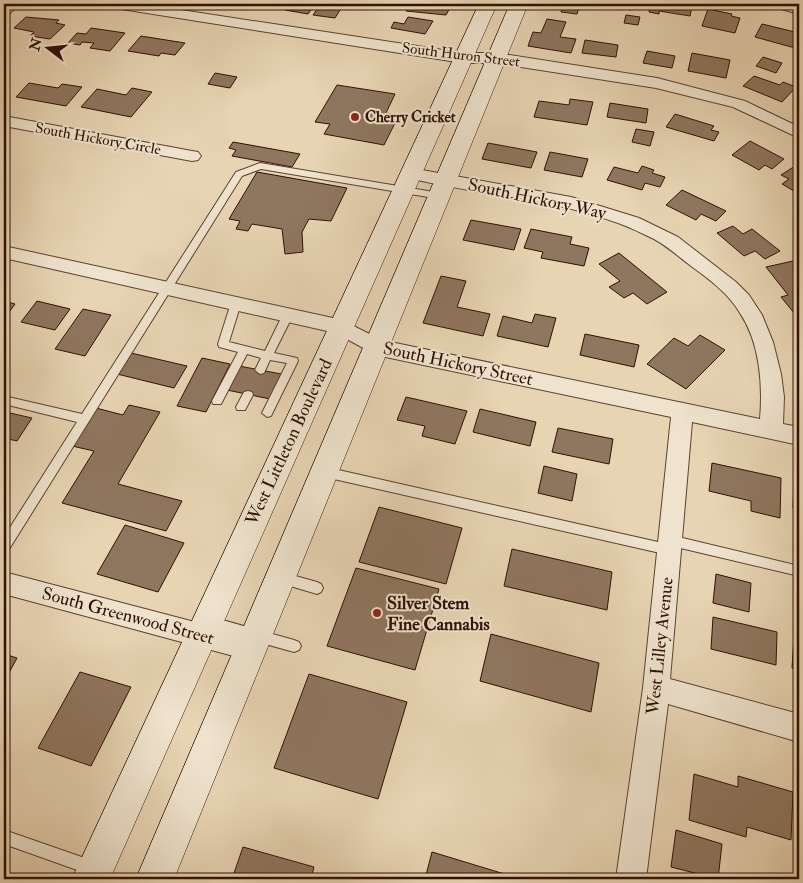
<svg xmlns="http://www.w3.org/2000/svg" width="803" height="883" viewBox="0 0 803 883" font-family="'IM FELL Double Pica',serif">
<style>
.building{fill:#8f765f;stroke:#2f1003}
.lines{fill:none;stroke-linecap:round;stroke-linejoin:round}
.lane-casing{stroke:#5d412f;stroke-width:2}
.street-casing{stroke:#5d412f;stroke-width:2}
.secondary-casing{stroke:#2f1003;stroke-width:1}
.lane{fill:#efe3ce;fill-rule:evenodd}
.street{fill:#efe3ce;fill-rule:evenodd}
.secondary{fill:#efe3ce;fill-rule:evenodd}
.poi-dot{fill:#8f2418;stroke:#efe3ce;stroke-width:2}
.labels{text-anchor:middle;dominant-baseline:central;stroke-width:4;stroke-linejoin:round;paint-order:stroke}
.far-street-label{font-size:15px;fill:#2f1003;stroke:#efe3ce}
.far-poi-label{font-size:15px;font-weight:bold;fill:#2f1003;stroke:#efe3ce;text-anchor:start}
.street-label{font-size:18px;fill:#2f1003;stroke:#efe3ce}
.poi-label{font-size:18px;font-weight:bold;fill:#2f1003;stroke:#efe3ce;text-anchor:start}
</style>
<rect width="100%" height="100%" fill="#e7d4b3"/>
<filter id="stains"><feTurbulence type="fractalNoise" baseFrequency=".004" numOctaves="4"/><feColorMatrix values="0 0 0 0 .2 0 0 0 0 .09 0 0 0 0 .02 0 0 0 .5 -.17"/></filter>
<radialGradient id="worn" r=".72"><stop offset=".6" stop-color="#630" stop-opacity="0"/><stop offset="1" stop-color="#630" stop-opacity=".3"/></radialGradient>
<path class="building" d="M 289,4 L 315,4 L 308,14 L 285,10 Z
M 321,4 L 323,4 L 342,7 L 335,18 L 313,15 Z
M 410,4 L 452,4 L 446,15 L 406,11 Z
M 563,4 L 580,4 L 577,14 L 561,12 Z
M 601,4 L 633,4 L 631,10 Z
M 651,4 L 669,4 L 692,7 L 690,16 L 659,11 L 659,14 L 649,12 Z
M 708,9 L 732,14 L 731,16 L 740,18 L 735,33 L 702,26 Z
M 626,15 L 640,17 L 638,25 L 624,23 Z
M 26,17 L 59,20 L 56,23 L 65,25 L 50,39 L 30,36 L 34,32 L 14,28 Z
M 408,17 L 433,21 L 425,34 L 391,28 L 394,22 L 404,24 Z
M 547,19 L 566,22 L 560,37 L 576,39 L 571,53 L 528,46 L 533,32 L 541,33 Z
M 762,24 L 799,33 L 799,40 L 795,48 L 755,37 Z
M 91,28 L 125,33 L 110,51 L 90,48 L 94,43 L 82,42 L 80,45 L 68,43 L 77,33 L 86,34 Z
M 141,36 L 185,43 L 175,55 L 161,53 L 159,56 L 128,51 Z
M 585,40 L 618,45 L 616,57 L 582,53 Z
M 647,51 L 675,56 L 672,68 L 643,63 Z
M 692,53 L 730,60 L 726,78 L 688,71 Z
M 763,57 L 782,63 L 776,73 L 756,66 Z
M 215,73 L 237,77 L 230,88 L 208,84 Z
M 754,76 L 780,85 L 783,82 L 796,87 L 782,102 L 743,86 Z
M 29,83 L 58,88 L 62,84 L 82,87 L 66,106 L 16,97 Z
M 337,85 L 395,94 L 386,113 L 393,114 L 389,120 L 396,121 L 384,145 L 324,134 L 330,124 L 315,122 Z
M 132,88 L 152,92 L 131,117 L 81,107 L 97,89 L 126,95 Z
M 570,99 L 593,102 L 587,125 L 534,117 L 539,101 L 569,105 Z
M 610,103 L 648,109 L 646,123 L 607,117 Z
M 675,114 L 714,126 L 711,130 L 719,132 L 714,141 L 666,127 Z
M 636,129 L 654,132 L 650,146 L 632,142 Z
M 750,141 L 784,159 L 772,169 L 765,165 L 759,170 L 732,155 Z
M 233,142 L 300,154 L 292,167 L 232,156 L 236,150 L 229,148 Z
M 488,143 L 537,152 L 531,168 L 482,159 Z
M 550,152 L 588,159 L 582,177 L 544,170 Z
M 642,166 L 654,170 L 652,173 L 665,177 L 660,187 L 645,183 L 642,190 L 607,180 L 614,167 L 638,173 Z
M 795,166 L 799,168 L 799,194 L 782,184 L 789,179 L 781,175 Z
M 257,172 L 347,188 L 331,221 L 309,219 L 302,232 L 303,252 L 285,254 L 282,229 L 252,224 L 248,231 L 236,229 L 240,221 L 229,219 Z
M 682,190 L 726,211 L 716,221 L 701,214 L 696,220 L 666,205 Z
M 471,220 L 521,229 L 514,250 L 463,240 Z
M 733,226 L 743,234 L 752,229 L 780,251 L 765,259 L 755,251 L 744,256 L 717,233 Z
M 531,229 L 572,237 L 570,244 L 589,248 L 584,266 L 541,258 L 543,252 L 524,248 Z
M 619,253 L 667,292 L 647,304 L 633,293 L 624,298 L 609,287 L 620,281 L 599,264 Z
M 793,261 L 799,268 L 799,312 L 794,313 L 781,297 L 788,295 L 766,267 Z
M 441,276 L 466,281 L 457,307 L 490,314 L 483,336 L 423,323 Z
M 4,301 L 15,304 L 4,319 Z
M 37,301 L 70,309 L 55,330 L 21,322 Z
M 83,309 L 111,315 L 85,356 L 55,349 Z
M 535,314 L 556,318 L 548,347 L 497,336 L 503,316 L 532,323 Z
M 585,334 L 639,345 L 634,367 L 580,355 Z
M 700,335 L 725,350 L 686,389 L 647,364 L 674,338 L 688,346 Z
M 131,353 L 187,366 L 174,388 L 117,374 Z
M 202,358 L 230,364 L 206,412 L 177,406 Z
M 239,366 L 281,374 L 270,399 L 227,390 Z
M 406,397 L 467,411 L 455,444 L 422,436 L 425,426 L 397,420 Z
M 129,405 L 160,412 L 118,484 L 182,501 L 166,531 L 62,503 L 94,451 L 72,446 L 96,408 L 123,415 Z
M 480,409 L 536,422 L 530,446 L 473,432 Z
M 10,413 L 32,418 L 17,441 L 4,438 L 4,421 Z
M 558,428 L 613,439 L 609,464 L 552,452 Z
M 712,463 L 781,478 L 780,518 L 751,511 L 751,501 L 709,491 Z
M 544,466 L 577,474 L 572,501 L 538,493 Z
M 794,481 L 799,482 L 799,510 L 793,508 Z
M 379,507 L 462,528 L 446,584 L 359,562 Z
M 125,525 L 184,543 L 158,592 L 97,574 Z
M 512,549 L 612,572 L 607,610 L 504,586 Z
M 356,568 L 439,589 L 415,670 L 327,646 Z
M 716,574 L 751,583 L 749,612 L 713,603 Z
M 713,617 L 777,632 L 776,665 L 711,649 Z
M 491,634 L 599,663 L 591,712 L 480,681 Z
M 794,636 L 799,637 L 799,670 L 792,668 Z
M 4,654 L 17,658 L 4,682 Z
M 80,672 L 131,687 L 91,766 L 38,748 Z
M 309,674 L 407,702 L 378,799 L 274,768 Z
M 694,774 L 738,787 L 738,776 L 793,792 L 791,840 L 747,827 L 746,837 L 689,820 Z
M 676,830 L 722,844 L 718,879 L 671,867 Z
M 243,847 L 314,867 L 311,879 L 232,879 Z
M 432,852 L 521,879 L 425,879 Z"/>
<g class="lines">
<g class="lane-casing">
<path id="lane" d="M 260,163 L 440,193 L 445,196 L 440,199 L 261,169 L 242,176 L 8,551 L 4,552 L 4,537 L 77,422 L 4,404 L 4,396 L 82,414 L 236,172 Z
M 236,299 L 241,303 L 229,342 L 265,351 L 284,312 L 288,311 L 293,315 L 274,353 L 297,358 L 298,361 L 271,416 L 267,417 L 262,413 L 287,363 L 270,360 L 264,373 L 260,374 L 255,370 L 261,358 L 247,354 L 221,404 L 213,404 L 212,401 L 238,352 L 219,347 L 218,344 L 231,303 Z
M 248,391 L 252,392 L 253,395 L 245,410 L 237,410 L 236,407 L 244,392 Z
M 325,467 L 667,544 L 664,540 L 666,536 L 670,535 L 799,566 L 799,576 L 672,546 L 675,550 L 673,554 L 669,555 L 325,477 L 321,475 L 319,472 L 321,469 Z
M 281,572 L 317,582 L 321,584 L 323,588 L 321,592 L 317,594 L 277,582 L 275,578 L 277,574 Z
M 208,616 L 294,640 L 299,642 L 301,646 L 299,650 L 294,652 L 208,628 L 203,626 L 202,622 L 203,618 Z
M 4,830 L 99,863 L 102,868 L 99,873 L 94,876 L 4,844 Z"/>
</g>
<g class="street-casing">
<path id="street" d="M 4,4 L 19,4 L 9,14 L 4,15 Z
M 108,4 L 142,4 L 463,53 L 496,53 L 657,78 L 745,101 L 799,127 L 799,138 L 733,107 L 656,88 L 496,63 L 463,63 L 115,8 Z
M 772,4 L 799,5 L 799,14 L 774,7 Z
M 4,116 L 192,151 L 198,152 L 201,156 L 198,160 L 192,161 L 4,126 Z
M 411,168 L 571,197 L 639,218 L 678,237 L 736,282 L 749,295 L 762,315 L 773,342 L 781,374 L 784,397 L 783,424 L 799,427 L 799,445 L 692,422 L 670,679 L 799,714 L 799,742 L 668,704 L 646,879 L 616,879 L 643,688 L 671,417 L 376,355 L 336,333 L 4,258 L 4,246 L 342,320 L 381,340 L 760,419 C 763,385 760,343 740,313 C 728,293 709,279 691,266 C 679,257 667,246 654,239 C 576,198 488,198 405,177 L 402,173 L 405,169 Z
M 4,572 L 252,637 L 261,640 L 265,649 L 261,658 L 252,661 L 4,594 Z"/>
</g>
<g class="secondary-casing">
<path id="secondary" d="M 479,4 L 497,4 L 110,879 L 72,879 Z
M 510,4 L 528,4 L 174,879 L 136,879 Z"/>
</g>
<use href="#lane" class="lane"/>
<use href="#street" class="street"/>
<use href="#secondary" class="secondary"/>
</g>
<g class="poi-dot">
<circle cx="355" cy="117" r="5"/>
<circle cx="377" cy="613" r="5"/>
</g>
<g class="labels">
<g class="far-street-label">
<text transform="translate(461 55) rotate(7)">South Huron Street</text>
<text transform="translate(98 139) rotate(10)">South Hickory Circle</text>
</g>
<g class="far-poi-label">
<text x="365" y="117">Cherry Cricket</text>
</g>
<g class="street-label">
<text transform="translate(537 199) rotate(12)">South Hickory Way</text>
<text transform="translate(458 364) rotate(12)">South Hickory Street</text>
<text transform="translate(289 442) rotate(-65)">West Littleton Boulevard</text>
<text transform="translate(128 616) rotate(15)">South Greenwood Street</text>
<text transform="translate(660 646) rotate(-84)">West Lilley Avenue</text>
</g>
<g class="poi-label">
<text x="387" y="603">Silver Stem<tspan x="387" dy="21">Fine Cannabis</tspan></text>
</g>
</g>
<rect width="803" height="883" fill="none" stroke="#e7d4b3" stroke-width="20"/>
<rect x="5" y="5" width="793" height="873" fill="none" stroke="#2f1003" stroke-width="2.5"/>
<rect x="10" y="10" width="783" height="863" fill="none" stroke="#2f1003"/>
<g transform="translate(48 48) rotate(286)" stroke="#efe3ce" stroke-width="4" paint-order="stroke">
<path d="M0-4L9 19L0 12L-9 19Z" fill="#2f1003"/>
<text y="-8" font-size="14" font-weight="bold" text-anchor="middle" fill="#2f1003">N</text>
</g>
<rect width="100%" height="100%" filter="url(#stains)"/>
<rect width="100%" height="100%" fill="url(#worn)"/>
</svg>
